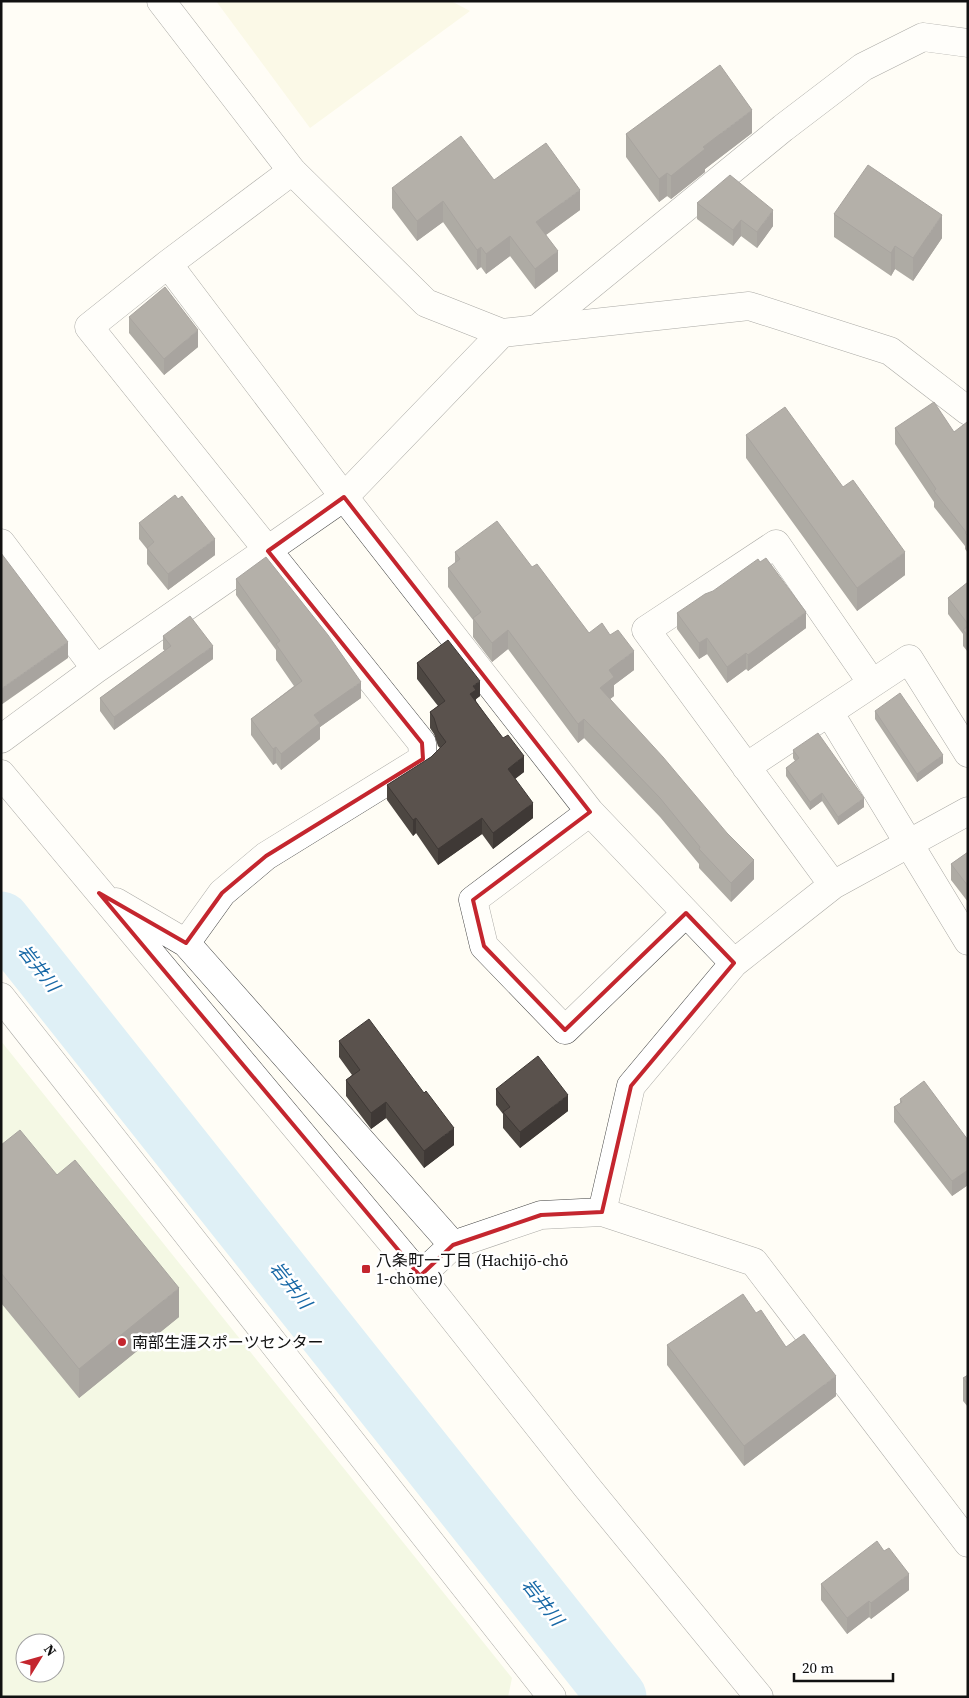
<svg xmlns="http://www.w3.org/2000/svg" width="969" height="1698" viewBox="0 0 969 1698" font-family="'Source Serif 4','Noto Sans JP',serif">
<style>
.farmland{fill:#f6f3d4}
.pitch{fill:#e6f2cf;fill-rule:evenodd}
.lines{fill:none;stroke-linecap:round;stroke-linejoin:round}
.river{stroke:#b9e0f7;stroke-width:59}
.minor-casing{stroke:#444;stroke-width:29}
.tertiary-casing{stroke:#444;stroke-width:29}
.minor{stroke:#fff;stroke-width:28}
.tertiary{stroke:#fff;stroke-width:28}
.wall{fill:#4d4742}
.shaded-wall{fill:#3f3936}
.building{fill:#5a524d;stroke:#3f3936}
.marked{fill:none;stroke:#c4262e;stroke-width:4;stroke-linejoin:round}
.poi-dot{fill:#c4262e;stroke:#fff;stroke-width:2}
.labels{text-anchor:middle;dominant-baseline:central;stroke-width:5;stroke-linejoin:round;paint-order:stroke}
.poi-label{font-size:16px;fill:#111;stroke:#fff;text-anchor:start}
.water-label{font-size:18px;font-style:italic;fill:#1768a6;stroke:#fff}
</style>
<rect width="100%" height="100%" fill="#fffdf5"/>
<path class="farmland" d="M 216,1 L 451,1 L 470,11 L 310,128 Z"/>
<path class="pitch" d="M 1,1041 L 512,1678 L 508,1697 L 1,1697 ZM 25,1643 L 55,1643 L 55,1673 L 25,1673 Z"/>
<g class="lines">
<path class="river" d="M 1,921 L 617,1697"/>
<g class="minor-casing">
<path id="minor" d="M 168,264 L 344,497 L 590,812 L 734,963
M 537,329 L 783,128 L 863,67 L 923,37 L 968,43
M 1,543 L 96,669
M 829,712 L 968,941
M 1,739 L 96,669 L 344,497 L 502,333
M 746,767 L 909,659 L 968,753
M 1,774 L 420,1276 L 586,1486 L 759,1697
M 590,812 L 473,900 L 484,946 L 565,1030 L 686,913
M 833,885 L 646,630 L 776,544 L 872,683
M 116,902 L 186,943 L 453,1245
M 186,943 L 222,893 L 266,856 L 423,759 L 422,743 L 89,327 L 168,264 L 292,171
M 1,997 L 552,1697
M 602,1212 L 631,1086 L 734,963 L 833,885 L 968,811
M 420,1276 L 453,1245 L 541,1215 L 602,1212 L 754,1262 L 968,1543"/>
</g>
<g class="tertiary-casing">
<path id="tertiary" d="M 161,1 L 292,171 L 426,303 L 502,333 L 749,306 L 890,351 L 968,411"/>
</g>
<use href="#minor" class="minor"/>
<use href="#tertiary" class="tertiary"/>
</g>
<path class="wall" d="M 752,133 L 705,169 L 705,172 L 671,199 L 667,196 L 659,202 L 626,157 L 626,134 Z
M 494,180 L 580,210 L 546,235 L 558,271 L 535,289 L 510,256 L 486,274 L 481,267 L 477,270 L 443,222 L 417,241 L 392,208 L 392,188 Z
M 697,203 L 773,226 L 757,248 L 741,236 L 733,246 L 697,219 Z
M 834,214 L 942,238 L 913,281 L 895,269 L 891,276 L 834,237 Z
M 129,317 L 198,347 L 164,375 L 129,333 Z
M 968,424 L 968,553 L 965,549 L 965,546 L 934,507 L 934,502 L 895,444 L 895,428 L 954,432 Z
M 746,435 L 905,575 L 857,611 L 746,458 Z
M 139,523 L 215,555 L 168,590 L 147,564 L 147,549 L 139,539 Z
M 455,552 L 532,567 L 589,633 L 634,670 L 614,685 L 614,696 L 610,699 L 754,879 L 731,902 L 699,868 L 699,864 L 660,817 L 584,738 L 578,743 L 508,649 L 492,662 L 473,637 L 473,620 L 448,587 L 448,568 L 455,563 Z
M 236,579 L 361,698 L 320,727 L 320,739 L 281,770 L 276,763 L 273,765 L 251,735 L 251,719 L 294,686 L 276,660 L 276,650 L 236,595 Z
M 968,582 L 968,652 L 963,646 L 963,634 L 948,614 L 948,598 Z
M 677,613 L 806,628 L 748,671 L 746,669 L 727,683 L 707,654 L 699,659 L 677,629 Z
M 163,636 L 213,659 L 114,730 L 100,711 L 100,698 L 165,651 L 163,649 Z
M 417,663 L 480,696 L 476,699 L 476,701 L 524,772 L 515,779 L 533,818 L 493,849 L 482,834 L 438,865 L 416,833 L 413,836 L 387,800 L 387,785 L 431,757 L 440,748 L 438,746 L 434,734 L 430,728 L 430,712 L 438,706 L 417,679 Z
M 875,711 L 943,763 L 917,782 L 875,719 Z
M 793,750 L 864,807 L 838,825 L 822,801 L 810,810 L 786,776 L 786,768 L 795,761 L 793,758 Z
M 968,852 L 968,902 L 951,880 L 951,864 Z
M 339,1041 L 454,1145 L 424,1168 L 386,1118 L 371,1129 L 346,1096 L 346,1080 L 352,1075 L 339,1057 Z
M 496,1089 L 568,1111 L 520,1148 L 503,1128 L 503,1114 L 496,1105 Z
M 900,1099 L 968,1140 L 968,1185 L 952,1196 L 894,1122 L 894,1107 L 900,1103 Z
M 1,1145 L 57,1175 L 179,1317 L 79,1398 L 1,1303 Z
M 756,1313 L 786,1347 L 836,1396 L 744,1466 L 667,1365 L 667,1345 Z
M 968,1375 L 968,1407 L 963,1401 L 963,1378 Z
M 884,1551 L 909,1590 L 871,1619 L 869,1617 L 847,1634 L 821,1600 L 821,1584 Z"/>
<path class="shaded-wall" d="M 752,110 L 752,133 L 705,169 L 705,172 L 671,199 L 671,176 L 703,147 Z
M 667,173 L 667,196 L 659,202 L 659,179 Z
M 580,190 L 580,210 L 536,242 L 536,222 Z
M 443,201 L 443,222 L 417,241 L 417,221 Z
M 773,210 L 773,226 L 757,248 L 757,232 Z
M 942,215 L 942,238 L 913,281 L 913,258 Z
M 741,220 L 741,236 L 733,246 L 733,230 Z
M 510,236 L 510,256 L 486,274 L 486,254 Z
M 895,246 L 895,269 L 891,276 L 891,253 Z
M 481,247 L 481,267 L 477,270 L 477,250 Z
M 558,251 L 558,271 L 535,289 L 535,269 Z
M 198,330 L 198,347 L 164,375 L 164,359 Z
M 215,539 L 215,555 L 168,590 L 168,574 Z
M 905,552 L 905,575 L 857,611 L 857,588 Z
M 806,612 L 806,628 L 748,671 L 748,655 Z
M 508,630 L 508,649 L 492,662 L 492,643 Z
M 707,638 L 707,654 L 699,659 L 699,643 Z
M 68,642 L 68,658 L 1,705 L 1,689 Z
M 213,646 L 213,659 L 114,730 L 114,717 Z
M 634,651 L 634,670 L 614,685 L 614,696 L 600,707 L 600,688 L 609,670 Z
M 746,653 L 746,669 L 727,683 L 727,667 Z
M 480,681 L 480,696 L 476,699 L 476,706 L 470,694 L 473,686 Z
M 361,682 L 361,698 L 320,727 L 320,739 L 281,770 L 281,754 L 314,715 Z
M 584,719 L 584,738 L 578,743 L 578,724 Z
M 276,747 L 276,763 L 273,765 L 273,749 Z
M 943,755 L 943,763 L 917,782 L 917,774 Z
M 524,756 L 524,772 L 508,784 L 508,769 Z
M 822,793 L 822,801 L 810,810 L 810,802 Z
M 864,798 L 864,807 L 838,825 L 838,817 Z
M 533,803 L 533,818 L 493,849 L 493,833 Z
M 416,818 L 416,833 L 413,836 L 413,820 Z
M 482,818 L 482,834 L 438,865 L 438,849 Z
M 754,860 L 754,879 L 731,902 L 731,883 Z
M 568,1095 L 568,1111 L 520,1148 L 520,1132 Z
M 386,1102 L 386,1118 L 371,1129 L 371,1113 Z
M 454,1128 L 454,1145 L 424,1168 L 424,1151 Z
M 968,1170 L 968,1185 L 952,1196 L 952,1181 Z
M 179,1288 L 179,1317 L 79,1398 L 79,1369 Z
M 836,1376 L 836,1396 L 744,1466 L 744,1446 Z
M 909,1574 L 909,1590 L 871,1619 L 871,1603 Z
M 869,1601 L 869,1617 L 847,1634 L 847,1618 Z"/>
<path class="building" d="M 720,65 L 752,110 L 703,147 L 705,149 L 671,176 L 667,173 L 659,179 L 626,134 Z
M 461,136 L 494,180 L 546,143 L 580,190 L 536,222 L 558,251 L 535,269 L 510,236 L 486,254 L 481,247 L 477,250 L 443,201 L 417,221 L 392,188 Z
M 868,165 L 942,215 L 913,258 L 895,246 L 891,253 L 834,214 Z
M 730,175 L 773,210 L 757,232 L 741,220 L 733,230 L 697,203 Z
M 165,287 L 198,330 L 164,359 L 129,317 Z
M 934,402 L 954,432 L 967,422 L 968,424 L 968,536 L 965,533 L 966,532 L 934,491 L 936,489 L 895,428 Z
M 785,407 L 843,487 L 853,480 L 905,552 L 857,588 L 746,435 Z
M 175,495 L 178,499 L 182,496 L 215,539 L 168,574 L 147,548 L 154,542 L 139,523 Z
M 497,521 L 532,567 L 537,564 L 589,633 L 602,623 L 610,635 L 618,630 L 634,651 L 609,670 L 614,677 L 600,688 L 663,757 L 727,833 L 754,860 L 731,883 L 699,849 L 700,847 L 660,798 L 584,719 L 578,724 L 508,630 L 492,643 L 473,618 L 481,612 L 448,568 L 460,559 L 455,552 Z
M 1,553 L 68,642 L 1,689 Z
M 266,557 L 328,635 L 361,682 L 314,715 L 320,723 L 281,754 L 276,747 L 273,749 L 251,719 L 302,681 L 276,644 L 280,641 L 236,579 Z
M 766,558 L 806,612 L 748,655 L 746,653 L 727,667 L 707,638 L 699,643 L 677,613 L 705,594 L 713,591 L 758,559 L 760,562 Z
M 968,582 L 968,624 L 948,598 Z
M 190,616 L 213,646 L 114,717 L 100,698 L 171,646 L 163,636 Z
M 968,626 L 968,636 L 963,630 Z
M 448,640 L 480,681 L 473,686 L 476,690 L 470,694 L 503,738 L 508,735 L 524,756 L 508,769 L 533,803 L 493,833 L 482,818 L 438,849 L 416,818 L 413,820 L 387,785 L 431,757 L 446,742 L 438,731 L 434,718 L 430,712 L 445,701 L 417,663 Z
M 900,693 L 943,755 L 917,774 L 875,711 Z
M 818,733 L 864,798 L 838,817 L 822,793 L 810,802 L 786,768 L 799,758 L 793,750 Z
M 968,852 L 968,886 L 951,864 Z
M 369,1019 L 424,1093 L 426,1091 L 454,1128 L 424,1151 L 386,1102 L 371,1113 L 346,1080 L 360,1070 L 339,1041 Z
M 538,1056 L 568,1095 L 520,1132 L 503,1112 L 510,1107 L 496,1089 Z
M 924,1081 L 968,1140 L 968,1170 L 952,1181 L 894,1107 L 902,1102 L 900,1099 Z
M 20,1130 L 57,1175 L 75,1160 L 179,1288 L 79,1369 L 1,1273 L 1,1145 Z
M 743,1294 L 756,1313 L 761,1310 L 786,1347 L 804,1334 L 836,1376 L 744,1446 L 667,1345 Z
M 968,1375 L 968,1384 L 963,1378 Z
M 877,1541 L 884,1551 L 889,1548 L 909,1574 L 871,1603 L 869,1601 L 847,1618 L 821,1584 Z"/>
<path d="M0 0H969V1698H0ZM 344,497 L 590,812 L 473,900 L 484,946 L 565,1030 L 686,913 L 734,963 L 631,1086 L 602,1212 L 541,1215 L 453,1245 L 420,1276 L 99,893 L 186,943 L 222,893 L 266,856 L 423,759 L 422,743 L 268,551 Z" fill="#fffdf5" fill-opacity=".55" fill-rule="evenodd"/>
<path class="marked" d="M 344,497 L 590,812 L 473,900 L 484,946 L 565,1030 L 686,913 L 734,963 L 631,1086 L 602,1212 L 541,1215 L 453,1245 L 420,1276 L 99,893 L 186,943 L 222,893 L 266,856 L 423,759 L 422,743 L 268,551 Z"/>
<g class="poi-dot">
<rect x="361" y="1264" width="10" height="10" rx="2.5"/>
<circle cx="122" cy="1342" r="5"/>
</g>
<g class="labels">
<g class="poi-label">
<text x="376" y="1260">八条町一丁目 (Hachijō-chō<tspan x="376" dy="18">1-chōme)</tspan></text>
<text x="132" y="1342">南部生涯スポーツセンター</text>
</g>
<g class="water-label">
<text transform="translate(39 968) rotate(52)">岩井川</text>
<text transform="translate(291 1285) rotate(52)">岩井川</text>
<text transform="translate(543 1602) rotate(52)">岩井川</text>
</g>
</g>
<rect width="969" height="1698" fill="none" stroke="#111111" stroke-width="5"/>
<g transform="translate(40 1658) rotate(53)"><circle r="24" fill="#ffffff" stroke="#a0a0a0"/>
<path d="M0-4L9 19L0 12L-9 19Z" fill="#c4262e"/>
<text y="-8" font-size="14" font-weight="bold" text-anchor="middle" fill="#111111">N</text>
</g>
<path d="M794 1673v8h99v-8" fill="none" stroke="#111111" stroke-width="2.5"/>
<text x="802" y="1673" font-size="15" fill="#111111" stroke="#ffffff" stroke-width="4" paint-order="stroke">20 m</text>
</svg>
